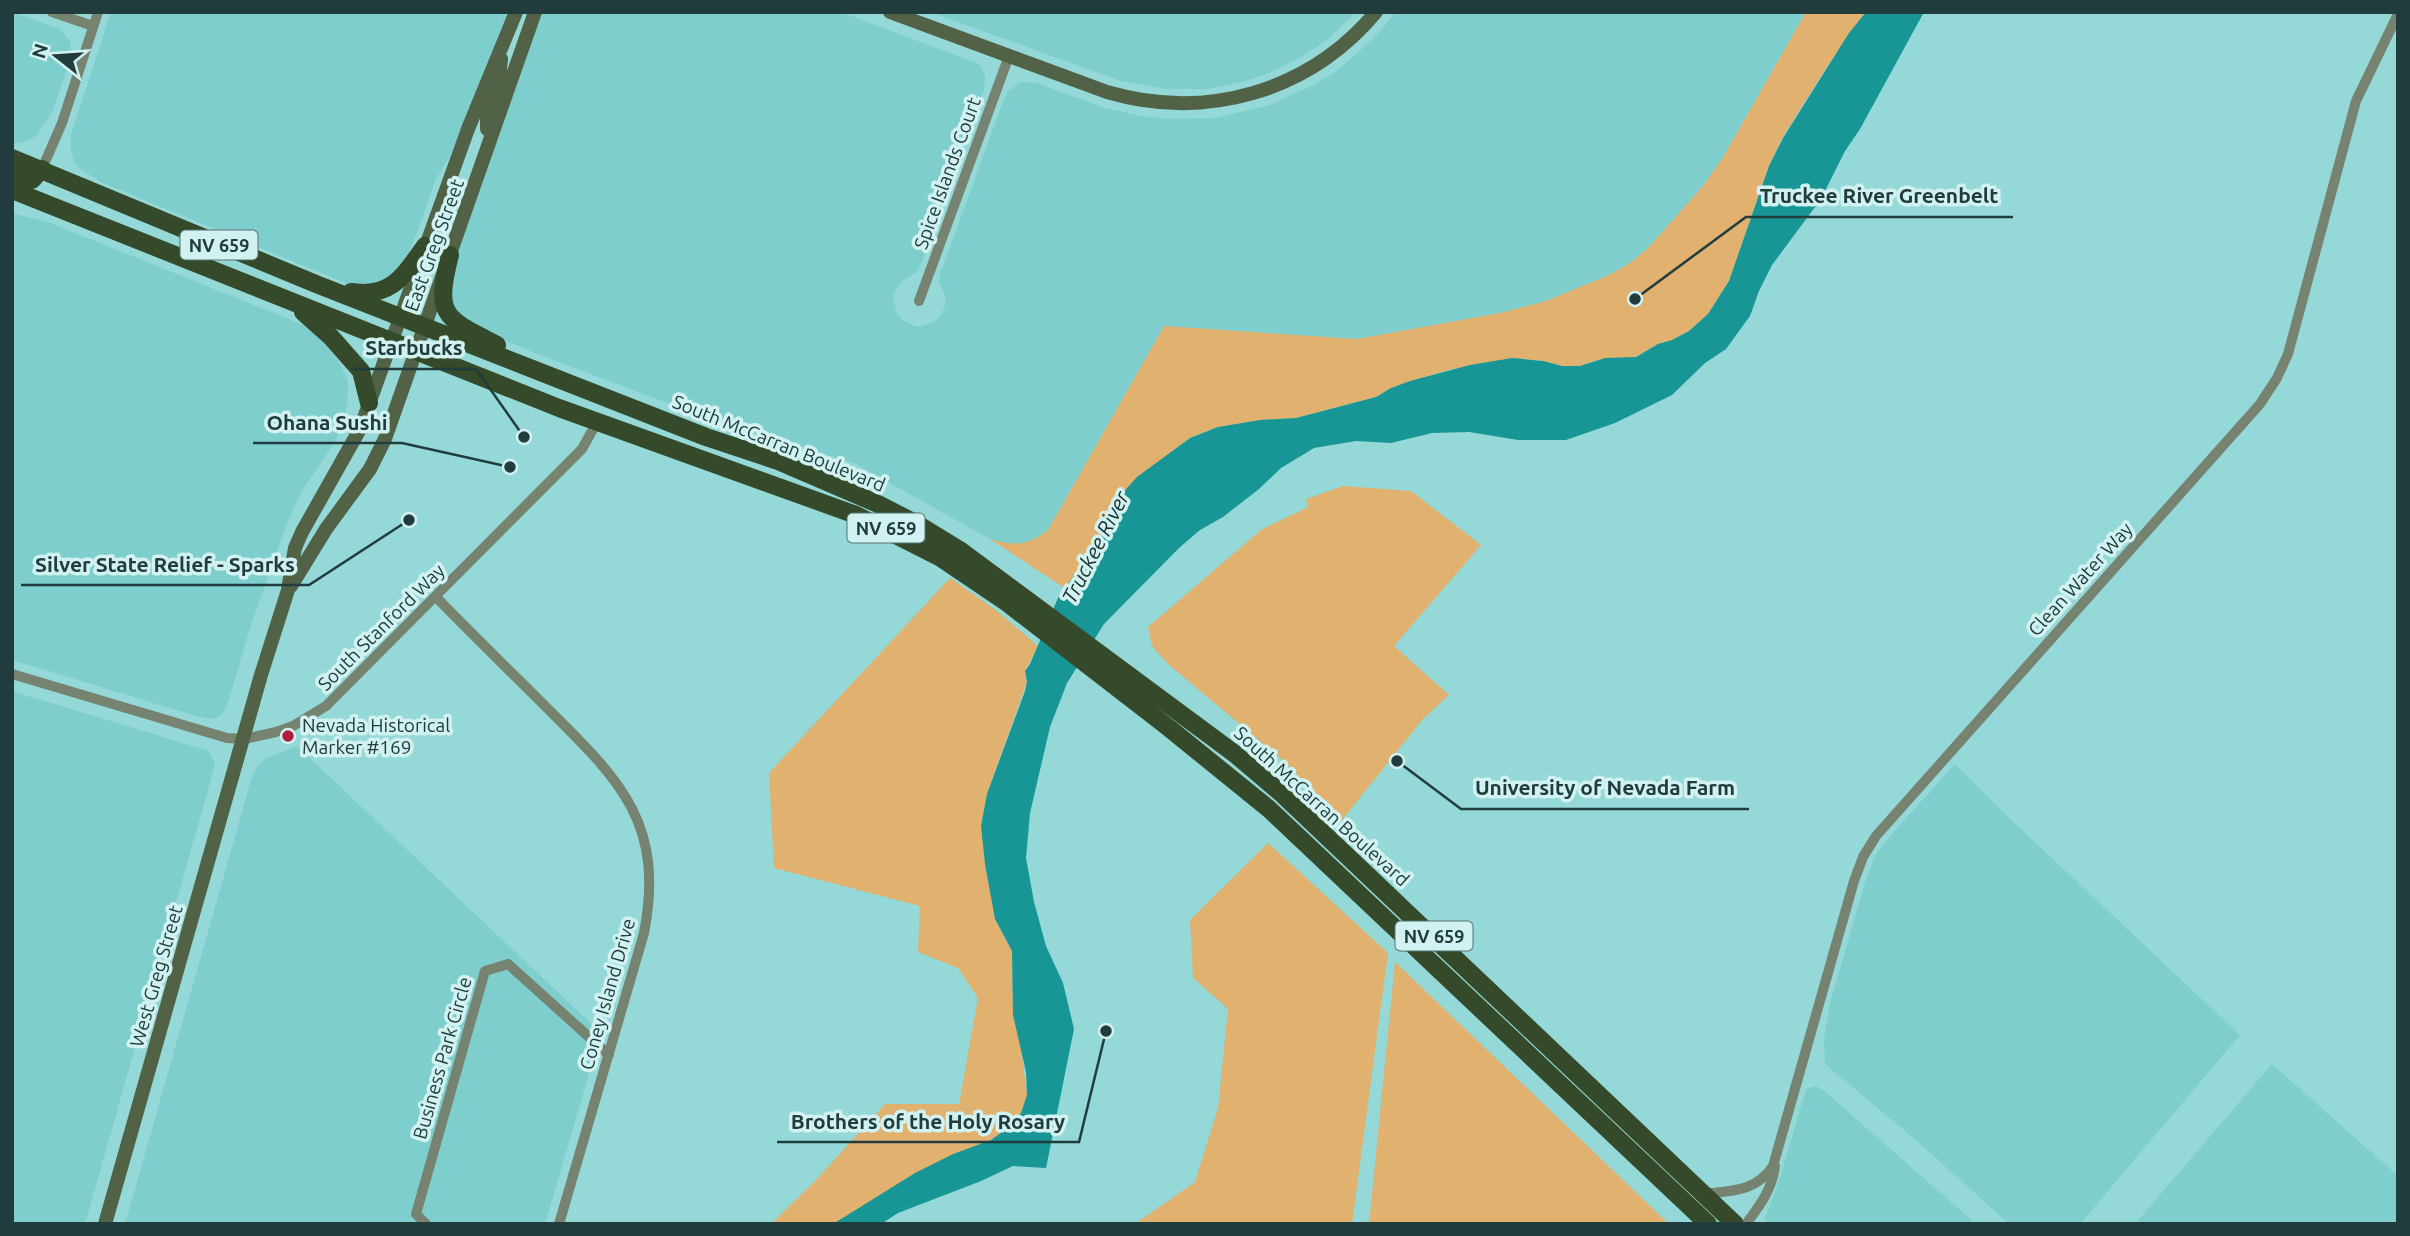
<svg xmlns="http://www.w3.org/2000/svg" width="2410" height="1236" viewBox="0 0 2410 1236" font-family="Ubuntu,sans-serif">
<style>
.built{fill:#7ececd}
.green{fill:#e0b16f}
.water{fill:#189696}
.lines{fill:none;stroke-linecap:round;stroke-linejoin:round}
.street{stroke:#778371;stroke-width:10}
.secondary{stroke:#516247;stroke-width:14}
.primary{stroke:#354a2a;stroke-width:18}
.poi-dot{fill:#b01d40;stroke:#d1f2f1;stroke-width:2.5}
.labels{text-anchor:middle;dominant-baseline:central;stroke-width:7;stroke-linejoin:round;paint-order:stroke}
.shield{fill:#d1f2f1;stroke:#557372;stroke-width:2}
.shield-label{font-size:18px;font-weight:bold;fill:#203c3c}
.street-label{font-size:19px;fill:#203c3c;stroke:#d1f2f1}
.poi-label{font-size:19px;fill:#203c3c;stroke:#d1f2f1;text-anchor:start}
.water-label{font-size:21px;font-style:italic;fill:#192d2d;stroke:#d1f2f1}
.leader{fill:none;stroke:#203c3c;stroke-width:2.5}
.callout-dot{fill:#203c3c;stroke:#d1f2f1;stroke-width:2.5}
.callout-label{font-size:21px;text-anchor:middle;font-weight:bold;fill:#203c3c;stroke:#d1f2f1;stroke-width:7;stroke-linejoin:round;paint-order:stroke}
</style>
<rect width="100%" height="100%" fill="#94d8d7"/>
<path class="built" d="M 12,12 L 60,29 L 69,40 L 71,46 L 69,63 L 52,112 L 36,136 L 21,143 L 14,143 Z
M 111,12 L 509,12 L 450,156 L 436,179 L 407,259 L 384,286 L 353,286 L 103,183 L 80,169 L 74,161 L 71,151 L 71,135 Z
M 542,12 L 841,12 L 979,64 L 985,75 L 984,90 L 922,262 L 915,273 L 902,281 L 893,295 L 896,312 L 902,320 L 917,327 L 934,322 L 941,315 L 945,306 L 946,297 L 939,282 L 941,272 L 1004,99 L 1008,92 L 1020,82 L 1036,83 L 1105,108 L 1141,116 L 1165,119 L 1215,118 L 1270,105 L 1313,85 L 1334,73 L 1353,57 L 1374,38 L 1396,12 L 1806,12 L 1722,159 L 1704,184 L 1648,249 L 1630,263 L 1609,275 L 1546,301 L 1500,313 L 1357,339 L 1164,326 L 1048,530 L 1036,540 L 1021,545 L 1008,545 L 990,539 L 856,464 L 665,402 L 535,353 L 469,325 L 449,304 L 451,272 Z
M 930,12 L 1356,12 L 1330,37 L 1317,47 L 1299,58 L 1269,73 L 1249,80 L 1209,89 L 1166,89 L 1121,81 Z
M 12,213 L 50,223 L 306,326 L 324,341 L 338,360 L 348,380 L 347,405 L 343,422 L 335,442 L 301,492 L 287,523 L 249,631 L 226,709 L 218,717 L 210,719 L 193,715 L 12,660 Z
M 12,691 L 209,751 L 215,765 L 85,1224 L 12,1224 Z
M 297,746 L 601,1033 L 545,1224 L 125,1224 L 252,777 L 258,764 L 267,758 Z
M 1955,764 L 2009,818 L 2240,1035 L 2080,1224 L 2009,1224 L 1917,1141 L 1825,1064 L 1824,1039 L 1830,1003 L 1866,880 L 1875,856 L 1890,836 Z
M 2272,1064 L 2398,1176 L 2398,1224 L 2135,1224 Z
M 1816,1086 L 1823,1090 L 1976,1224 L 1769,1224 L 1765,1219 L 1781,1175 L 1804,1096 L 1808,1088 Z"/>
<path class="green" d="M 1806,12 L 1866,12 L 1830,62 L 1782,138 L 1769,166 L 1729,281 L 1708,314 L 1689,331 L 1672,340 L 1658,344 L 1636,357 L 1593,361 L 1580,366 L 1562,366 L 1543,361 L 1512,358 L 1448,370 L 1391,388 L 1376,397 L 1296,418 L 1260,420 L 1218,427 L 1204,432 L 1190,438 L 1172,451 L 1111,506 L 1105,529 L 1098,541 L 1066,589 L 990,539 C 1013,546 1028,546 1048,530 L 1164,326 L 1357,339 L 1500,313 L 1546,301 L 1609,275 L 1630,263 L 1648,248 L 1702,187 L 1722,159 Z
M 1343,486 L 1411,491 L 1481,545 L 1394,646 L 1449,695 L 1422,720 L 1342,820 L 1286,763 L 1168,664 L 1152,646 L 1148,627 L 1261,530 L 1308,507 L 1306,499 Z
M 950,578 L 997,611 L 1038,646 L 1025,671 L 1027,682 L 987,794 L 981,826 L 995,919 L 1012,951 L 1013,1015 L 1020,1040 L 1027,1095 L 1021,1113 L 1009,1127 L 994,1138 L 833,1224 L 771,1224 L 817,1179 L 885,1104 L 959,1104 L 978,998 L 958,968 L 918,952 L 920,906 L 774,868 L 769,773 Z
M 1268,843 L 1388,953 L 1352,1224 L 1135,1224 L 1195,1182 L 1218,1108 L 1228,1009 L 1193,978 L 1190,920 Z
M 1395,962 L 1669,1224 L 1369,1224 Z"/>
<path class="water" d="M 1866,12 L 1924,12 L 1860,129 L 1845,151 L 1821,199 L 1772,265 L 1759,291 L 1750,316 L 1726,349 L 1705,363 L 1672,395 L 1615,423 L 1566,440 L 1518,440 L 1469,432 L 1432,433 L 1391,443 L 1356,441 L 1314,448 L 1281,468 L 1259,489 L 1223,517 L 1200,530 L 1179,548 L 1104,624 L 1067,683 L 1050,727 L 1030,813 L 1026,858 L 1034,902 L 1046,946 L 1063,983 L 1074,1029 L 1046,1168 L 1013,1166 L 981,1181 L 898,1213 L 881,1224 L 833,1224 L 915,1173 L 953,1154 L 991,1140 L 1009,1127 L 1021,1113 L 1027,1095 L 1026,1072 L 1013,1015 L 1012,951 L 995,919 L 985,864 L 981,826 L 987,794 L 1025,691 L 1027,682 L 1025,671 L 1030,664 L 1058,598 L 1098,541 L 1105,529 L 1111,506 L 1137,477 L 1190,438 L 1218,427 L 1260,420 L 1296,418 L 1376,397 L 1391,388 L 1410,381 L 1470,365 L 1512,358 L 1543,361 L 1562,366 L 1580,366 L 1605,358 L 1636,357 L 1658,344 L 1672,340 L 1689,331 L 1708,314 L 1729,281 L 1769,166 L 1783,138 L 1849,33 Z"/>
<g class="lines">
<path class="street" d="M 52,12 L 93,26
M 42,169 L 62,123 L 98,12
M 919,301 L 1009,56
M 436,597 C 471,633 507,668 542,703 C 616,777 666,819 644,933 L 559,1224
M 12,674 L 227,738 L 244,739 L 276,732 L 293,726 L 326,706 L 582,449 L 597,422
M 1703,1194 C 1731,1191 1756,1192 1773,1166 L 1854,881 L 1863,857 L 1876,836 L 2260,404 L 2277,378 L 2288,354 L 2356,101 L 2398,14
M 426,1224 L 416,1214 L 485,971 L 508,964 L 609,1055
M 1746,1224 C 1760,1205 1772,1190 1775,1166"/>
<path class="secondary" d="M 890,12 L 1107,92 C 1206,121 1309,92 1376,12
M 492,133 L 487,129 L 487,112 L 499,78 L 501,59
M 291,586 L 326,529 L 370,469 L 385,439 L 535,12
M 105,1224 L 261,675 L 288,590 L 295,548 L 302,532 L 360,429 L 468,129 L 516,12"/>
<path class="primary" d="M 12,158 L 316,284 L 706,437 L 778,461 L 878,504 L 917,524 L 961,551 L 1235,754 L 1282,794 L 1735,1224
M 12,176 L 27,181 L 32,180 L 42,169
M 12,190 L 559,408 L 856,515 L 941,558 L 1006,602 L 1169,728 L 1269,809 L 1708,1224
M 450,255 C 434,317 445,318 497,345
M 351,292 C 392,298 404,275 425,246
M 303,312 L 331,337 L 361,371 L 369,403"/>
</g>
<circle class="poi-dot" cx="288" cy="736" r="7"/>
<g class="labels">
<g class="shield">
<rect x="180.5" y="230.5" width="77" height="29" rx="5"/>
<rect x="847.5" y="513.5" width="77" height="29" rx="5"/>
<rect x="1395.5" y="921.5" width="77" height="29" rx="5"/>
</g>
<g class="shield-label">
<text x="219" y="245">NV 659</text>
<text x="886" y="528">NV 659</text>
<text x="1434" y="936">NV 659</text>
</g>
<g class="street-label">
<text transform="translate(947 173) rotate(-70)">Spice Islands Court</text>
<text transform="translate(434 245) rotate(-70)">East Greg Street</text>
<text transform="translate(779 443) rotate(22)">South McCarran Boulevard</text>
<text transform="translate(2080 579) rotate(-48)">Clean Water Way</text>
<text transform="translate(381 627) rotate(-45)">South Stanford Way</text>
<text transform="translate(1322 806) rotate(42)">South McCarran Boulevard</text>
<text transform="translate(156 976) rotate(-74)">West Greg Street</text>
<text transform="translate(607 994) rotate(-74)">Coney Island Drive</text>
<text transform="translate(442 1058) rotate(-74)">Business Park Circle</text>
</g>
<g class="poi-label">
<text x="302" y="725">Nevada Historical<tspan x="302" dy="22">Marker #169</tspan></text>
</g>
<g class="water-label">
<text transform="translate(1095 547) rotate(-63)">Truckee River</text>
</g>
</g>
<path class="leader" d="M1635 299L1746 217H2013M524 437L476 369H351M510 467L402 443H253M409 520L309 585H21M1397 761L1461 809H1749M1106 1031L1079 1142H777"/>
<g class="callout-dot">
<circle cx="1635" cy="299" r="7"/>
<circle cx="524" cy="437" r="7"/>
<circle cx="510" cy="467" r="7"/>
<circle cx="409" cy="520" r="7"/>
<circle cx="1397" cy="761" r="7"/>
<circle cx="1106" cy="1031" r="7"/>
</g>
<g class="callout-label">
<text x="1879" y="203">Truckee River Greenbelt</text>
<text x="414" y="355">Starbucks</text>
<text x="327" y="430">Ohana Sushi</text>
<text x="165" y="572">Silver State Relief - Sparks</text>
<text x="1605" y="795">University of Nevada Farm</text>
<text x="928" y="1129">Brothers of the Holy Rosary</text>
</g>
<rect width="2410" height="1236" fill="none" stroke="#203c3c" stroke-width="28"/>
<g transform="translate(56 56) rotate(287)" stroke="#d1f2f1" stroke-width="5" paint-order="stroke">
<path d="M0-5L12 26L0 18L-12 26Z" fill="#203c3c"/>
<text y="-10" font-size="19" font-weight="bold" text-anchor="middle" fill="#203c3c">N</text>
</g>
</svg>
